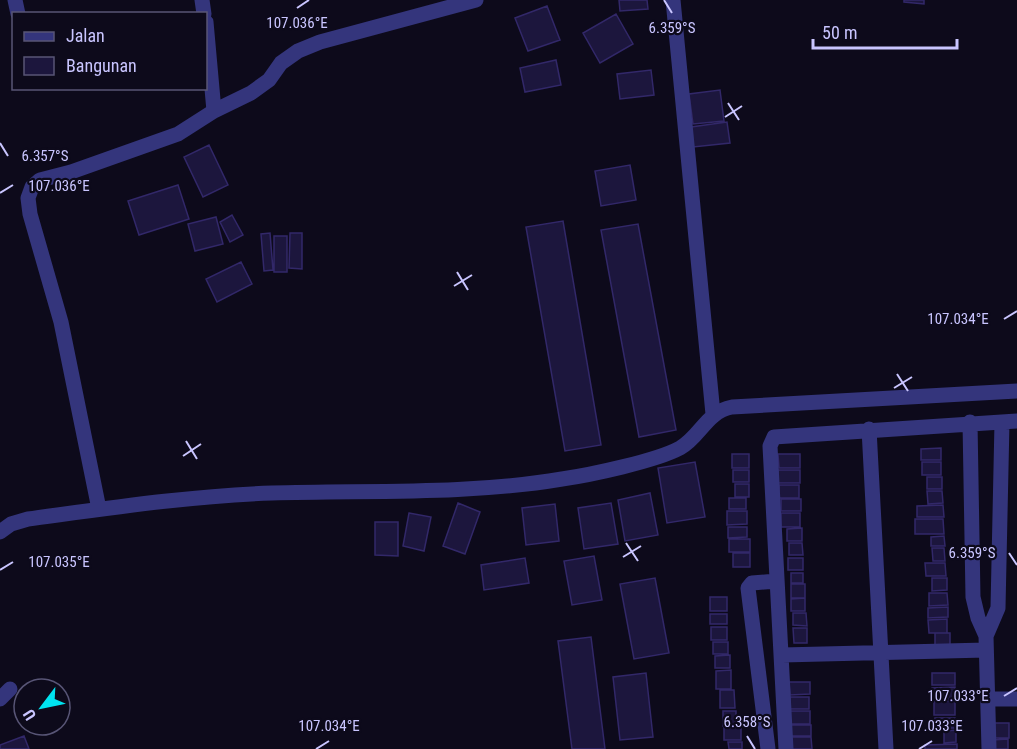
<svg xmlns="http://www.w3.org/2000/svg" width="1017" height="749" viewBox="0 0 1017 749" font-family="'Roboto Condensed',sans-serif">
<style>
.building{fill:#1c163d;stroke:#322869;stroke-width:1.5}
.lines{fill:none;stroke-linecap:round;stroke-linejoin:round}
.minor{stroke:#34357c;stroke-width:15}
.ticks{fill:none;stroke:#c9c5ff;stroke-width:2}
.ticks-label{font-size:15px;text-anchor:middle;fill:#c9c5ff;stroke:#0d0a1b;stroke-width:4.5;stroke-linejoin:round;paint-order:stroke}
</style>
<rect width="100%" height="100%" fill="#0d0a1b"/>
<path class="building" d="M 619,0 L 647,0 L 648,9 L 620,11 Z
M 904,0 L 924,0 L 924,4 L 904,2 Z
M 547,6 L 560,40 L 528,51 L 515,18 Z
M 616,14 L 633,44 L 600,63 L 583,33 Z
M 556,60 L 561,85 L 525,92 L 520,68 Z
M 651,70 L 654,95 L 620,99 L 617,74 Z
M 720,90 L 724,121 L 693,124 L 689,94 Z
M 727,122 L 730,143 L 693,147 L 691,127 Z
M 209,145 L 228,185 L 203,197 L 184,157 Z
M 630,165 L 636,200 L 601,206 L 595,171 Z
M 178,185 L 189,219 L 139,235 L 128,201 Z
M 232,215 L 243,235 L 230,242 L 220,222 Z
M 216,217 L 223,244 L 195,251 L 188,224 Z
M 563,221 L 601,445 L 565,451 L 526,227 Z
M 638,224 L 676,430 L 639,437 L 601,230 Z
M 270,233 L 273,270 L 264,271 L 261,234 Z
M 290,233 L 302,233 L 302,269 L 289,268 Z
M 274,236 L 287,236 L 287,272 L 274,272 Z
M 241,262 L 252,284 L 217,302 L 206,279 Z
M 941,448 L 941,460 L 921,460 L 921,449 Z
M 732,454 L 749,454 L 749,468 L 732,468 Z
M 778,454 L 800,454 L 800,468 L 779,468 Z
M 695,462 L 705,517 L 667,523 L 658,468 Z
M 922,462 L 941,462 L 941,475 L 922,475 Z
M 733,470 L 749,470 L 749,482 L 733,482 Z
M 778,470 L 800,470 L 800,483 L 778,483 Z
M 927,477 L 942,477 L 942,489 L 927,489 Z
M 735,484 L 749,484 L 749,497 L 735,497 Z
M 779,485 L 799,485 L 799,498 L 779,498 Z
M 927,491 L 942,491 L 943,503 L 928,504 Z
M 650,493 L 658,535 L 625,541 L 618,500 Z
M 729,498 L 746,498 L 746,509 L 729,509 Z
M 781,499 L 801,499 L 801,511 L 781,511 Z
M 458,503 L 480,512 L 465,554 L 443,546 Z
M 611,503 L 618,544 L 584,549 L 578,508 Z
M 555,504 L 559,541 L 526,545 L 522,508 Z
M 943,505 L 944,517 L 917,517 L 917,506 Z
M 727,511 L 747,511 L 747,524 L 727,525 Z
M 409,513 L 431,517 L 424,551 L 403,546 Z
M 781,513 L 800,513 L 800,527 L 781,527 Z
M 915,519 L 943,519 L 944,534 L 915,534 Z
M 375,522 L 398,522 L 398,556 L 375,555 Z
M 728,527 L 747,527 L 747,537 L 728,538 Z
M 802,528 L 802,541 L 787,541 L 787,529 Z
M 944,536 L 945,546 L 931,546 L 931,537 Z
M 729,539 L 750,539 L 750,552 L 729,552 Z
M 789,543 L 802,543 L 803,555 L 789,555 Z
M 932,548 L 944,548 L 945,561 L 933,561 Z
M 733,553 L 750,553 L 750,567 L 733,567 Z
M 594,556 L 602,600 L 572,605 L 564,561 Z
M 525,558 L 529,583 L 484,590 L 481,565 Z
M 788,558 L 803,558 L 803,570 L 788,570 Z
M 925,563 L 945,563 L 946,576 L 926,576 Z
M 791,573 L 803,573 L 803,583 L 791,583 Z
M 655,578 L 669,653 L 634,659 L 620,584 Z
M 932,578 L 947,578 L 947,590 L 932,591 Z
M 791,584 L 805,584 L 805,598 L 791,598 Z
M 929,593 L 947,593 L 948,605 L 929,606 Z
M 710,597 L 727,597 L 727,611 L 710,611 Z
M 805,598 L 805,611 L 791,611 L 791,599 Z
M 948,607 L 948,617 L 928,618 L 928,608 Z
M 793,613 L 806,613 L 807,626 L 793,625 Z
M 710,614 L 727,614 L 727,624 L 710,624 Z
M 947,619 L 947,633 L 929,633 L 928,620 Z
M 711,627 L 727,627 L 727,640 L 711,640 Z
M 793,628 L 807,628 L 807,643 L 794,643 Z
M 935,633 L 950,633 L 950,652 L 935,652 Z
M 591,637 L 605,749 L 572,749 L 558,641 Z
M 713,642 L 728,642 L 728,654 L 713,654 Z
M 730,655 L 730,668 L 715,668 L 715,656 Z
M 731,670 L 731,689 L 716,689 L 716,671 Z
M 646,673 L 653,737 L 620,740 L 613,677 Z
M 932,673 L 955,673 L 955,685 L 932,685 Z
M 789,682 L 810,682 L 810,694 L 790,695 Z
M 955,687 L 955,699 L 932,699 L 932,688 Z
M 720,690 L 734,690 L 735,708 L 720,708 Z
M 790,697 L 809,697 L 809,709 L 790,709 Z
M 934,701 L 955,701 L 955,715 L 934,715 Z
M 723,711 L 736,711 L 736,726 L 723,726 Z
M 790,711 L 810,711 L 810,724 L 790,724 Z
M 935,718 L 955,718 L 956,728 L 935,728 Z
M 991,723 L 1009,723 L 1009,738 L 992,738 Z
M 789,725 L 811,725 L 811,736 L 789,736 Z
M 724,727 L 741,727 L 741,740 L 724,740 Z
M 956,730 L 956,742 L 944,743 L 944,731 Z
M 24,736 L 29,749 L 0,749 L 0,745 Z
M 789,737 L 811,737 L 812,749 L 789,749 Z
M 1008,739 L 1008,749 L 993,749 L 992,740 Z
M 728,742 L 742,742 L 742,749 L 729,749 Z
M 957,744 L 957,749 L 925,749 L 925,745 Z"/>
<g class="lines">
<path class="minor" d="M 15,0 L 18,14
M 202,0 L 204,14
M 673,0 L 713,414
M 206,22 L 214,111
M 970,422 L 973,597 L 978,618 L 986,636 L 989,749
M 869,429 L 886,749
M 99,509 L 61,322 L 30,214 L 28,198 L 32,187 L 40,180 L 71,172 L 178,134 L 214,111 L 251,93 L 269,80 L 281,63 L 298,51 L 320,42 L 476,0
M 0,532 L 11,524 L 28,519 C 110,508 190,496 272,493 C 368,490 467,495 562,479 C 590,475 656,461 680,448 C 701,436 706,412 732,407 L 1017,391
M 986,636 L 998,608 L 1002,422
M 782,655 L 986,650
M 0,699 L 10,689
M 988,699 L 1017,699
M 768,749 L 748,588 L 752,583 L 776,581
M 786,749 L 770,446 L 774,437 L 1017,421"/>
</g>
<path class="ticks" d="M 664,0 L 672,13M 297,8 L 309,0M 728,103 L 739,120M 725,117 L 742,106M 0,143 L 8,156M 0,193 L 13,185M 457,272 L 468,290M 454,286 L 472,275M 1004,319 L 1017,311M 897,374 L 908,391M 894,388 L 912,377M 186,441 L 197,459M 183,456 L 201,444M 626,543 L 638,561M 1009,553 L 1017,565M 623,557 L 641,546M 0,570 L 13,562M 1004,696 L 1017,688M 747,736 L 755,749M 316,749 L 329,741M 919,749 L 932,741"/>
<g class="ticks-label">
<text x="297" y="28">107.036°E</text>
<text x="672" y="33">6.359°S</text>
<text x="45" y="161">6.357°S</text>
<text x="59" y="191">107.036°E</text>
<text x="958" y="324">107.034°E</text>
<text x="972" y="558">6.359°S</text>
<text x="59" y="567">107.035°E</text>
<text x="958" y="701">107.033°E</text>
<text x="747" y="727">6.358°S</text>
<text x="329" y="731">107.034°E</text>
<text x="932" y="731">107.033°E</text>
</g>
<rect x="12" y="12" width="195" height="78" fill="#0d0a1b" stroke="#585576" stroke-width="1.5"/>
<rect x="24" y="32" width="30" height="9" fill="#34357c" stroke="#585576" stroke-width="1.5"/>
<text x="66" y="42" font-size="18" fill="#c9c5ff">Jalan</text>
<rect x="24" y="57" width="30" height="18" fill="#1c163d" stroke="#585576" stroke-width="1.5"/>
<text x="66" y="72" font-size="18" fill="#c9c5ff">Bangunan</text>
<g transform="translate(42 707) rotate(238)"><circle r="28" fill="#0d0a1b" stroke="#585576" stroke-width="1.5"/>
<path d="M0-4.5L10 22L0 15L-10 22Z" fill="#00e3f0"/>
<text y="-9" font-size="16" font-weight="bold" text-anchor="middle" fill="#c9c5ff">U</text>
</g>
<path d="M813 39v9h144v-9" fill="none" stroke="#c9c5ff" stroke-width="3"/>
<text x="822" y="39" font-size="18" fill="#c9c5ff" stroke="#0d0a1b" stroke-width="4.5" paint-order="stroke">50 m</text>
</svg>
